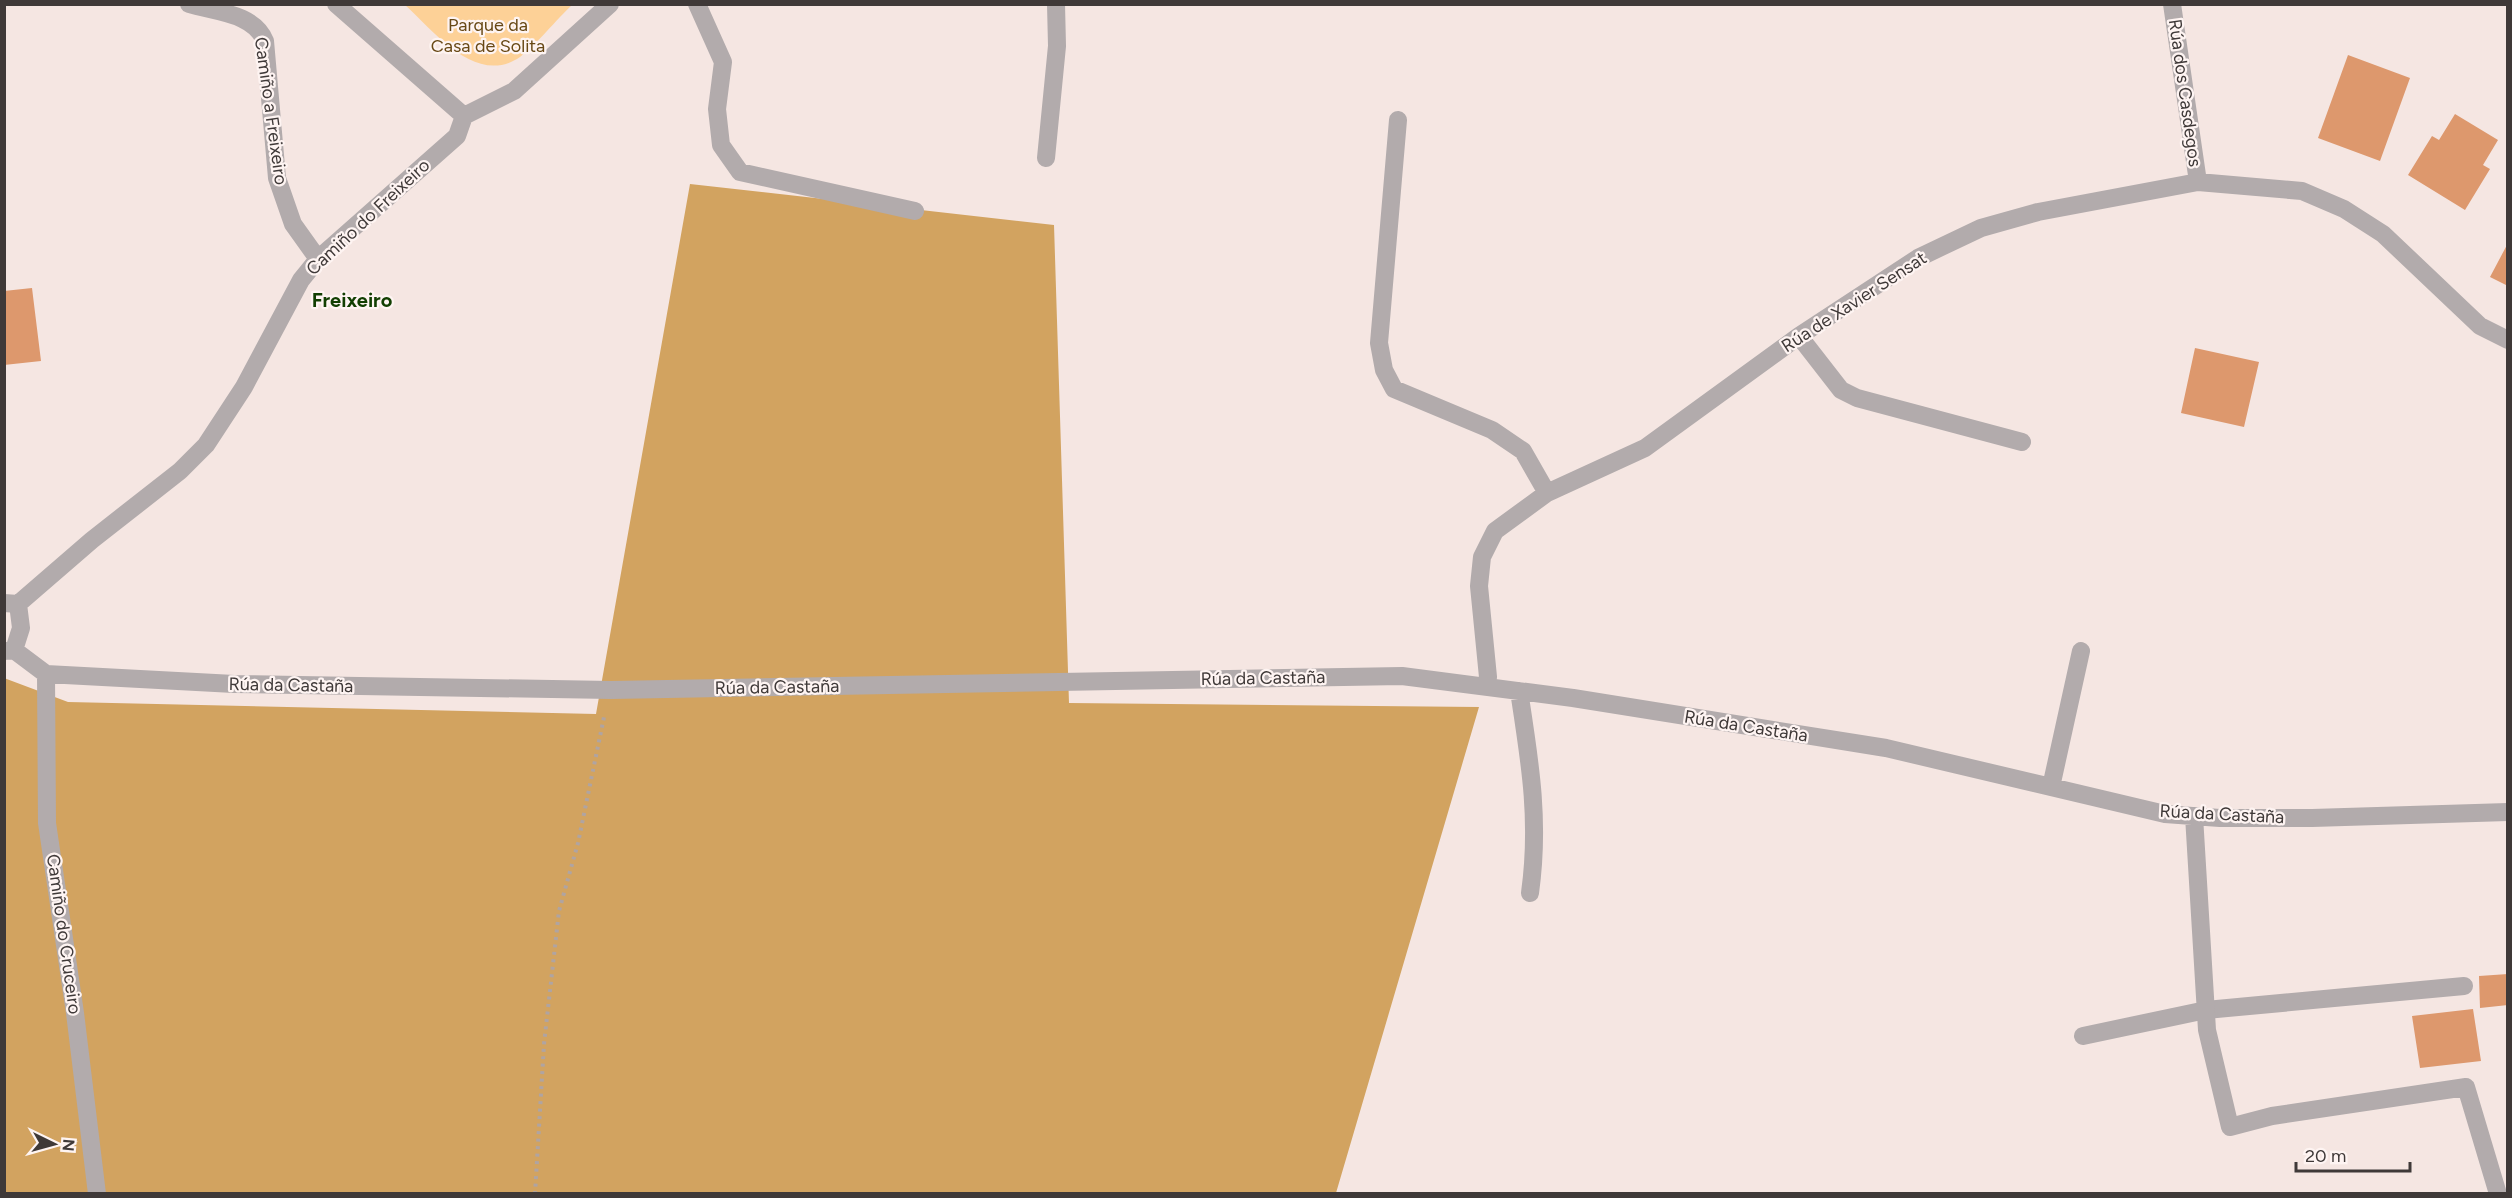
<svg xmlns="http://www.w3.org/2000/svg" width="2512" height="1198" viewBox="0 0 2512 1198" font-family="Figtree,sans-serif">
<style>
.green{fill:#fdd197}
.forest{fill:#d2a360}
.building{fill:#dd986d}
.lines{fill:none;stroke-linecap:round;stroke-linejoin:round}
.path{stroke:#b0a4a1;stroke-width:4;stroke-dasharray:3 4.5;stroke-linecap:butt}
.lane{stroke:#b2abac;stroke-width:18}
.street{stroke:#b2abac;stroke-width:18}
.labels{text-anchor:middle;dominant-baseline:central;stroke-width:4.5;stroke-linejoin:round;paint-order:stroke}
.park-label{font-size:18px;fill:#684815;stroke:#fef4f2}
.street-label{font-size:18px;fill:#3f3938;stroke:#fef4f2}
.neighbourhood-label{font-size:20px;font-weight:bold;fill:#123f02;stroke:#fef4f2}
</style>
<rect width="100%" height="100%" fill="#f5e6e2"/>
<path class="green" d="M 405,5 L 572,5 C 557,19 536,45 520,57 C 476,87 434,31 405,5 Z"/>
<path class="forest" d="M 690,184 L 1054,225 L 1069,703 L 1479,707 L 1336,1193 L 5,1194 L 4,678 L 68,702 L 596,714 Z"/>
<path class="building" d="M 2348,55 L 2410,78 L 2380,161 L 2318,138 Z
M 2455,114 L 2498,140 L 2483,165 L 2490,169 L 2465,210 L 2408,175 L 2432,136 L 2439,140 Z
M 2508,243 L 2508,286 L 2490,277 Z
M 32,288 L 41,361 L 4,365 L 4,291 Z
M 2195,348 L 2259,362 L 2244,427 L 2181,413 Z
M 2508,974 L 2508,1005 L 2480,1008 L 2479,976 Z
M 2473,1009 L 2481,1061 L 2420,1068 L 2412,1016 Z"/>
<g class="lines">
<path class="path" d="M 535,1194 L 544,1044 L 559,911 L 578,843 L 604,717"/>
<path class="lane" d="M 2206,1010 L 2464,986"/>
<path class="street" d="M 189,4 C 215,12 254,13 265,41 L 277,178 L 293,224 L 318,259
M 336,4 L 464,116
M 697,4 L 723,62 L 717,109 L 721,145 L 740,172 L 915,211
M 2172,4 L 2198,182
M 1398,120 L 1379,343 L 1384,370 L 1394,389 L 1492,430 L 1523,451 L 1547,493
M 1046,158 L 1057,46 L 1056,4
M 1799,336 L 1841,390 L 1857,398 L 2022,442
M 4,603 L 18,604 L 92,540 L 180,471 L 206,445 L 244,387 L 301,280 L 318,259 L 457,136 L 464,116 L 514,91 L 610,4
M 14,650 L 21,628 L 18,604
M 4,651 L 14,650 L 46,674 L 234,684 L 611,690 L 1402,676 L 1573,698 L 1886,748 L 2165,814 L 2220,818 L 2312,818 L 2508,812
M 46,674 L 47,823 L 75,1013 L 97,1194
M 1486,686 L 1488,677 L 1479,586 L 1482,557 L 1495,531 L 1547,493 L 1645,448 L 1799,336 L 1918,258 L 1981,228 L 2038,212 L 2198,182 L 2302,191 L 2344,209 L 2383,234 L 2480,326 L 2508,340
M 1519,691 C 1530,762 1540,821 1530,893
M 2051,787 L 2081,651
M 2194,816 L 2207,1030 L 2230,1127 L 2272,1116 L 2466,1087 L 2498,1194
M 2083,1036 L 2206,1010"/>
</g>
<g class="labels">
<g class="park-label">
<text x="488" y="25">Parque da<tspan x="488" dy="21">Casa de Solita</tspan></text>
</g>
<g class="street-label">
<text transform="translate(2185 93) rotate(82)">Rúa dos Casdegos</text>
<text transform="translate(271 111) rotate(82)">Camiño a Freixeiro</text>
<text transform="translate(368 217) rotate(-43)">Camiño do Freixeiro</text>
<text transform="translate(1854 302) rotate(-33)">Rúa de Xavier Sensat</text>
<text transform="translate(1263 678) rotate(-1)">Rúa da Castaña</text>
<text transform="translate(291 685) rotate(1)">Rúa da Castaña</text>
<text transform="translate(777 687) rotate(-1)">Rúa da Castaña</text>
<text transform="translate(1746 726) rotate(9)">Rúa da Castaña</text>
<text transform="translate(2222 814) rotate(3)">Rúa da Castaña</text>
<text transform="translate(64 934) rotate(82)">Camiño do Cruceiro</text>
</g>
<g class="neighbourhood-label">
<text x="352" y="300">Freixeiro</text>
</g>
</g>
<rect width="2512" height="1198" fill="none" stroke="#3f3938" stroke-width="12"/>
<g transform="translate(54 1144) rotate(95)" stroke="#fef4f2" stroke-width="4.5" paint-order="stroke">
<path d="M0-4.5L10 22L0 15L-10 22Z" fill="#3f3938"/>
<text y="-9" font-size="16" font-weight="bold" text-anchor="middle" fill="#3f3938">N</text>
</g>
<path d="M2296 1162v9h114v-9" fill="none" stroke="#3f3938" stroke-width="3"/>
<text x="2305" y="1162" font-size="18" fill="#3f3938" stroke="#fef4f2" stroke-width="4.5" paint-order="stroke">20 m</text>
</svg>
